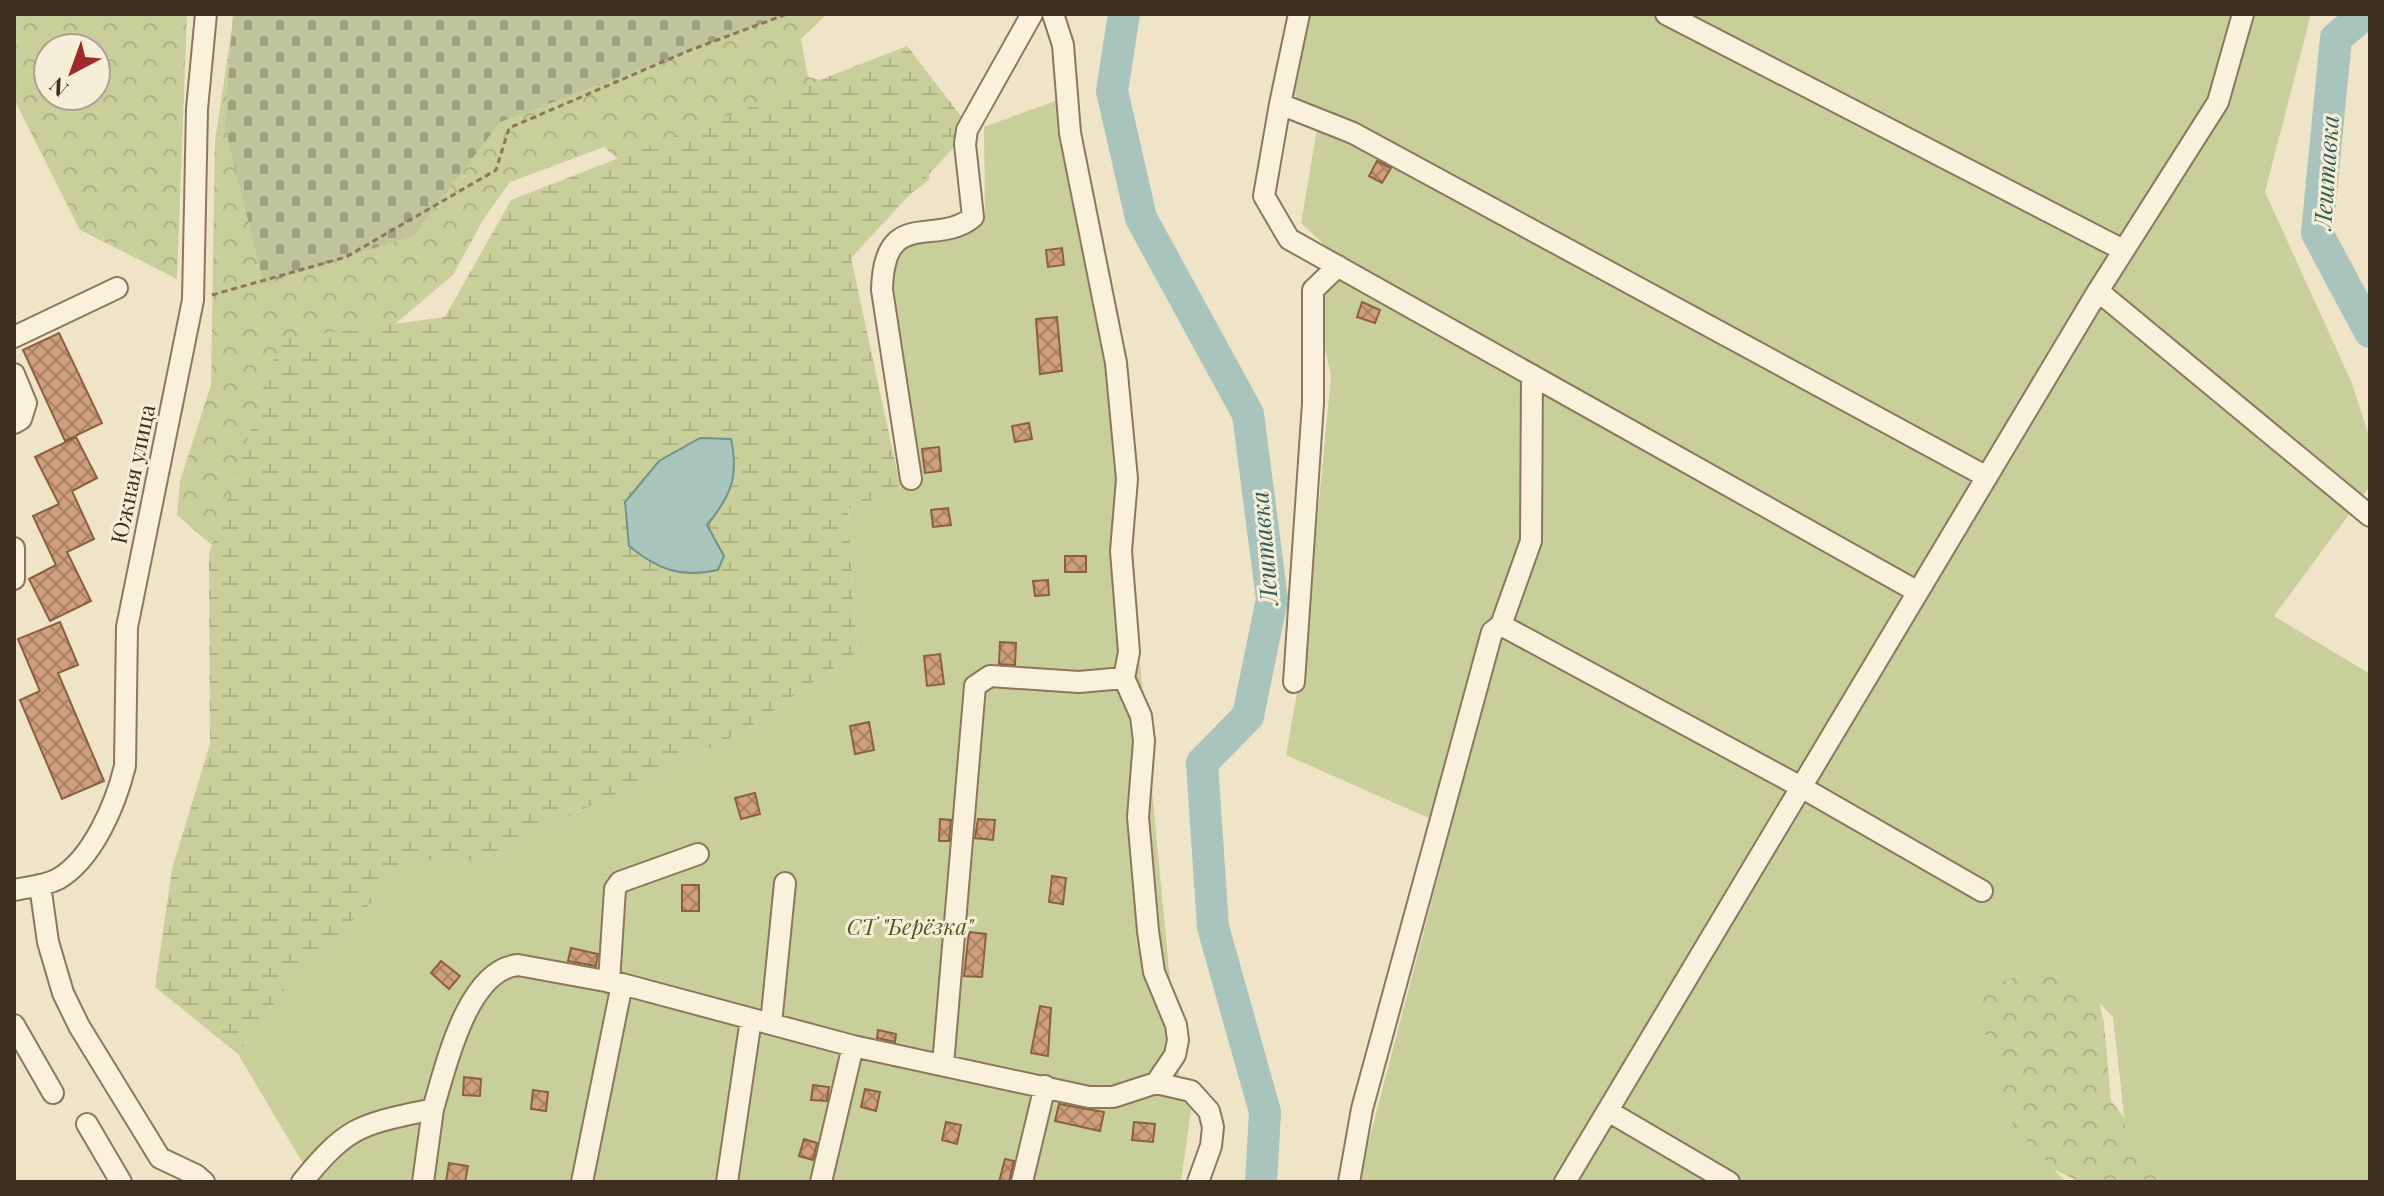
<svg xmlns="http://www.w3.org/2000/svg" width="2384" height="1196" viewBox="0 0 2384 1196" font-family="'Playfair Display',serif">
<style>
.forest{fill:url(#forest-crowns);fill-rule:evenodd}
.wetland{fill:url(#wetland-marsh);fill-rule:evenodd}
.cemetery{fill:url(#cemetery-stones)}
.green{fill:#c9cf9b}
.water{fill:#a9c4bc;stroke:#6f938a;stroke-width:2}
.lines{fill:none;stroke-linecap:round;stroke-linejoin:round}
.river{stroke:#a9c4bc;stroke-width:32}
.building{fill:url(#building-cross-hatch);stroke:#8d5f41;stroke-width:2}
.minor-casing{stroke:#8d765c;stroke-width:24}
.path{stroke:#8d765c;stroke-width:3;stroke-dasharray:6 4;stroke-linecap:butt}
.minor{stroke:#faf1dc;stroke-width:20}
.labels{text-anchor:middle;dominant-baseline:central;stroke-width:6;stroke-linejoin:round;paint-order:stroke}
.street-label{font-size:22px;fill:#3d2e20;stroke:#f7eed8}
.park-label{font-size:22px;font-style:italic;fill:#4d5a26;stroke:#f7eed8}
.water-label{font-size:24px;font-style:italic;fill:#2f5d5a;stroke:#f7eed8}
</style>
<defs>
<pattern id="forest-crowns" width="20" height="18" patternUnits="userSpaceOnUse" patternTransform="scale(2)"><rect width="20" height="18" fill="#c9cf9b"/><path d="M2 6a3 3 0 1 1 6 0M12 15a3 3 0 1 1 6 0" fill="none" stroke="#aeb285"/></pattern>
<pattern id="wetland-marsh" width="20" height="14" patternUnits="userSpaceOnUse" patternTransform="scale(2)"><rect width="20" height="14" fill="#c9cf9b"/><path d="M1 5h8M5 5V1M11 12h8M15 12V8" fill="none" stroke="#aeb285"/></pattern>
<pattern id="cemetery-stones" width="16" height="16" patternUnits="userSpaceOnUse" patternTransform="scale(2)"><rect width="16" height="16" fill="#bfc49a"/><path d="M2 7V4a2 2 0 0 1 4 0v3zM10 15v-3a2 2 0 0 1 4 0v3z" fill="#9ca07d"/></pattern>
<pattern id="building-cross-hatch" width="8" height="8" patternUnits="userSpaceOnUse" patternTransform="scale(2)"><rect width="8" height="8" fill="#cf9f7d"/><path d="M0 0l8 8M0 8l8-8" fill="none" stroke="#a98266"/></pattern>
</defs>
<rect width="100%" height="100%" fill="#f0e4c8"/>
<path class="forest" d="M 14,14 L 187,14 L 177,279 L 80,230 L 14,99 ZM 48,48 L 96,48 L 96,96 L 48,96 Z
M 234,14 L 827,14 L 801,39 L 808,77 L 879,93 L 933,118 L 929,180 L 860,233 L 662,197 L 604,147 L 510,182 L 483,220 L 453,275 L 395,324 L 221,553 L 177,515 L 180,481 L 211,385 L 215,141 Z
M 1823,810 L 2089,958 L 2104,1023 L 2111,1101 L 2148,1147 L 2215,1182 L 2080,1182 L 1993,1140 Z"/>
<path class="wetland" d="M 907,46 L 971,129 L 851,258 L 901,489 L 848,509 L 857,652 L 743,732 L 477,861 L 415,861 L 291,981 L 238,1054 L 155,987 L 172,869 L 210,744 L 209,554 L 281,339 L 445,317 L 511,200 ZM 659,460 L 721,508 L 706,525 Z"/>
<path class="cemetery" d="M 233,14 L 787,14 L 500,122 L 414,235 L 264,284 L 225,127 Z"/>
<path class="green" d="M 1307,14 L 2311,14 L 2265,192 L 2351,381 L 2370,439 L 2370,486 L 2274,616 L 2370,674 L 2370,1182 L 2185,1182 L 2127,1142 L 2113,1017 L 2061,964 L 1972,990 L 2014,1128 L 2066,1182 L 1358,1182 L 1451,828 L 1286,755 L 1305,647 L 1331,376 L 1315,305 L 1335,255 L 1301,223 L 1318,123 L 1293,93 Z
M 1077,93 L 1106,304 L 1180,1086 L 1192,1103 L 1181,1182 L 314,1182 L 238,1054 L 291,981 L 415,860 L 477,861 L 743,732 L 857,652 L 848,509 L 901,489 L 886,241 L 985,216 L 984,127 Z"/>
<path class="water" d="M 700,438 L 731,439 C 739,476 731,496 707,525 L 724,556 L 718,570 C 681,578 658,570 629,546 L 625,502 L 659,461 Z"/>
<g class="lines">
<path class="river" d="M 1124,14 L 1112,91 L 1141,218 L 1248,414 L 1272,599 L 1248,716 L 1202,763 L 1213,927 L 1265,1112 L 1261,1182
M 2365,14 L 2336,38 L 2317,233 L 2370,332"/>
</g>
<path class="building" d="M 1377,161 L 1391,168 L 1382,183 L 1369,176 Z
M 1062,248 L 1064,265 L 1048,267 L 1046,250 Z
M 1362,302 L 1380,310 L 1375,323 L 1357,317 Z
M 1057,317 L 1062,371 L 1040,374 L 1036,319 Z
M 59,333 L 102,423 L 65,441 L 23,350 Z
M 1029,423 L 1032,439 L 1015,442 L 1012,426 Z
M 76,437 L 97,478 L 72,491 L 94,539 L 67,552 L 91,601 L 50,621 L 29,579 L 56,565 L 33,516 L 59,504 L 35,457 Z
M 939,447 L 941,471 L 925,473 L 922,449 Z
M 948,508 L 951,525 L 933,527 L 931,510 Z
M 1065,556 L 1086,556 L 1086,572 L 1065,572 Z
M 1048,580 L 1049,595 L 1035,596 L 1033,581 Z
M 60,622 L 78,665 L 58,673 L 104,781 L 62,799 L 20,700 L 40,691 L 18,639 Z
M 1000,642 L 1016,643 L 1015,665 L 999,664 Z
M 940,654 L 944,684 L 927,686 L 924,656 Z
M 869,722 L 874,750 L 855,754 L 850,726 Z
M 755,793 L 760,814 L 741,819 L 735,798 Z
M 940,819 L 951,820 L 949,841 L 939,841 Z
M 978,819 L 995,820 L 993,840 L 975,838 Z
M 1052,876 L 1066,878 L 1063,904 L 1049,902 Z
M 682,885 L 699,885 L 699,911 L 682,911 Z
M 969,932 L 986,934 L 982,977 L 964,976 Z
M 571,948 L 598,954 L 596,966 L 568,961 Z
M 441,961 L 460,976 L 449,989 L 431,973 Z
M 1040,1006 L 1051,1008 L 1048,1056 L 1031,1053 Z
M 878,1030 L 896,1034 L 895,1042 L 877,1038 Z
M 464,1077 L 481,1079 L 480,1096 L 463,1095 Z
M 813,1085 L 829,1087 L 827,1101 L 811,1100 Z
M 865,1089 L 880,1092 L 876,1111 L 861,1107 Z
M 533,1090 L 548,1092 L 546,1111 L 531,1109 Z
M 1059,1104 L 1104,1112 L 1100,1131 L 1055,1121 Z
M 946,1122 L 961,1125 L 957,1144 L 942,1140 Z
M 1134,1122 L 1155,1124 L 1153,1142 L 1132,1140 Z
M 804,1139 L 817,1143 L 813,1160 L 799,1156 Z
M 1005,1159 L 1014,1161 L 1009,1182 L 999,1182 Z
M 449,1163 L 468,1166 L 465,1182 L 446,1182 Z"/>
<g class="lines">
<g class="minor-casing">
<path id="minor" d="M 1053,14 L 1063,45 L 1070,133 L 1116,363 L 1127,479 L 1121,551 L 1129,652 L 1124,678 L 1141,716 L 1144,741 L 1138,817 L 1148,931 L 1154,972 L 1176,1025 L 1178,1040 L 1175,1055 L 1156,1083
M 1666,14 L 2123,250
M 2243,14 L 2218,102 L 2098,291 L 2370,516
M 1280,104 L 1299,14
M 14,337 L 117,288
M 14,374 L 26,403 L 21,419 L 14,423
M 911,479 L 882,290 C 884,205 936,248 973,217 L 965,144 L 967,130 L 1032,14
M 14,548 L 14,579
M 1918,592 L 1289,239 L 1264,196 L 1280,104 L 1353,133 L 1987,477
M 1501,625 L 1801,787 L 1982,891
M 1294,682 L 1313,403 L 1313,290 L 1338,266
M 40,885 L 48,942 L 63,993 L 79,1026 L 160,1158 L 196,1175 L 204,1182
M 14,890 C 28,887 45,886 58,879 C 93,859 116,803 125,766 L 127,627 L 193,300 L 197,109 L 206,14
M 609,982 L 615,889 L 620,882 L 698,854
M 771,1024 L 785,883
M 14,1025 L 53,1093
M 943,1065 L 975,686 L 990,676 L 1079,682 L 1124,678
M 1608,1111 L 1729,1182
M 87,1124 L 121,1182
M 302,1182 C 350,1123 362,1125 433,1109 C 446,1066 467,970 518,965 L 622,984 L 853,1046 L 1089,1097 L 1113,1097 L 1156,1083 L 1191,1091 L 1209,1111 L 1213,1127 L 1211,1146 L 1198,1182
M 423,1182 L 433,1109
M 582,1182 L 622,984
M 727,1182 L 751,1019
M 821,1182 L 853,1046
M 1022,1182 L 1045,1086
M 1349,1182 L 1362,1109 L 1492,632 L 1501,625 L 1531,541 L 1532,375
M 1565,1182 L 2098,291"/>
</g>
<path class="path" d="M 212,295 L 346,257 L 496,170 L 509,128 L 688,51 L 787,14"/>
<use href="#minor" class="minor"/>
</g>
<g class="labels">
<g class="street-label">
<text transform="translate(132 474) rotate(-78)">Южная улица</text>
</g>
<g class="park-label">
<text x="910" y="926">СТ "Берёзка"</text>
</g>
<g class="water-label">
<text transform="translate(2325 172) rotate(-86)">Лештавка</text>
<text transform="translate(1263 548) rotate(-95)">Лештавка</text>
</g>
</g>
<rect width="2384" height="1196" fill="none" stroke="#3d2e20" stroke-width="32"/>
<g transform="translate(72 72) rotate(221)"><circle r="38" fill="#f7eed8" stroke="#ada18e" stroke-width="2"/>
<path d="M0-6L14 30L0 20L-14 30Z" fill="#9e2a2b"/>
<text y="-12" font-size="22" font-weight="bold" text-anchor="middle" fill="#3d2e20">N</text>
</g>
</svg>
